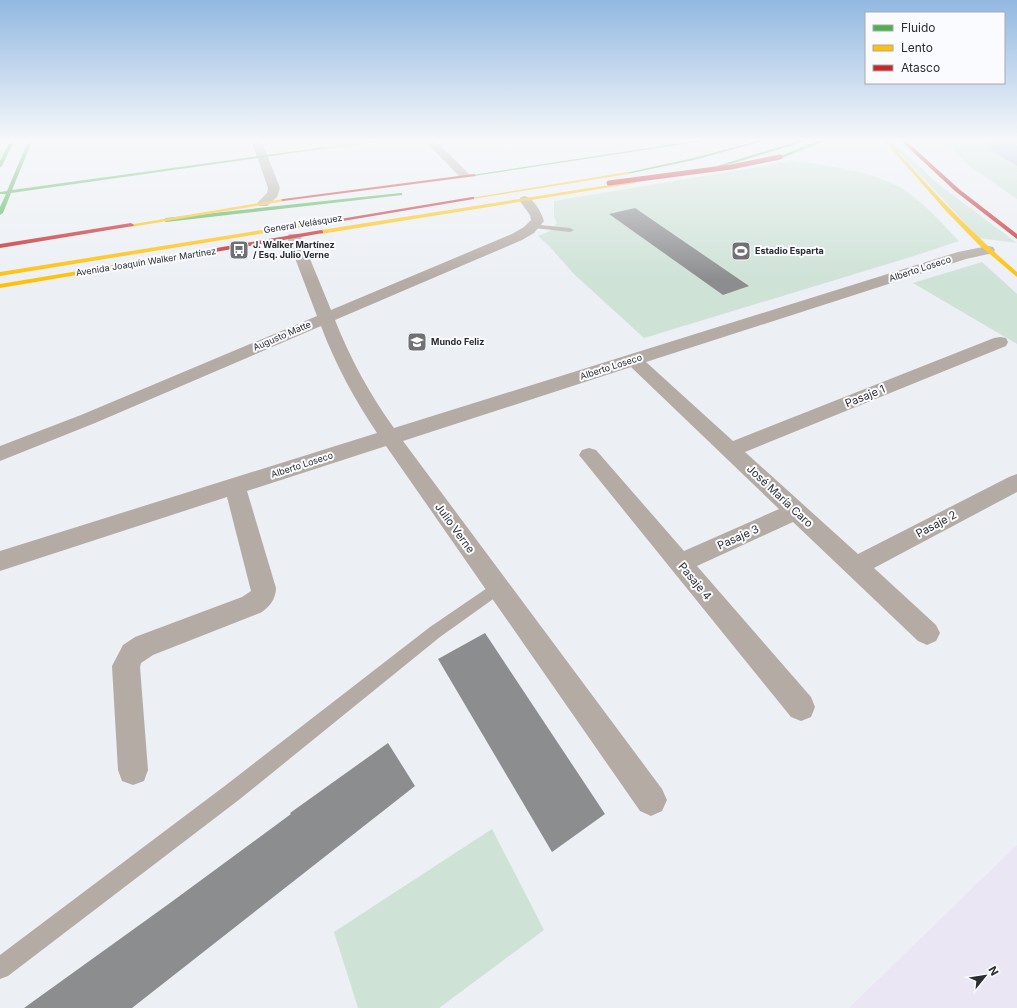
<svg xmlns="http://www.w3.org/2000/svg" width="1017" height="1008" viewBox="0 0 1017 1008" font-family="Inter,sans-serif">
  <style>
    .industrial { fill: #eae6f4 }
    .green { fill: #cee2d6 }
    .water { fill: #b2bed7 }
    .building { fill: #8c8d8e }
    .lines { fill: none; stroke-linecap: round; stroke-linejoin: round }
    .lane { fill: #b5aba5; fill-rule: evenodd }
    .street { fill: #b5aba5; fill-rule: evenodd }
    .fast { fill: #4caf50; fill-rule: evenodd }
    .slow { fill: #ffc107; fill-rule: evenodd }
    .jam { fill: #c62828; fill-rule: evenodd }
    .jam-bridge { stroke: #c62828; stroke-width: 5 }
    .labels { text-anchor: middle; stroke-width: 4; stroke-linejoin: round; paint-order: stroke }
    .far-street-label { font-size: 9px; fill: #2b2d30; stroke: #f9fbff }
    .far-poi-label { font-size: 9px; font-weight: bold; fill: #2b2d30; stroke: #f9fbff; text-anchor: start }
    .street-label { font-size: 11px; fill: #2b2d30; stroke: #f9fbff }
  </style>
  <rect width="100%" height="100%" fill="#eceff4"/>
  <path class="industrial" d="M1017,845v163h-168z"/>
  <g class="green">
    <path d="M890,139l48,45 79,59 -38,-5 -83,-89z"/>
    <path d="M942,139h75v60l-46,-32z"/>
    <path d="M790,160c40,7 89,10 123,36 17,13 31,30 46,45l-45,15 -270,82 -70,-64 -25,-28 -11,-10 12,-5 7,-8 -3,-6v-16l210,-35z"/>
    <path d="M982,262l35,32v50l-104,-61z"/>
    <path d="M492,829l52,101 -105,78h-81l-24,-76z"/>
  </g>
  <path class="water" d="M982,139h35v27l-22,-13z"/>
  <g class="building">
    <path d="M635,208l114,78 -26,9 -114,-81z"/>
    <path d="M485,633l120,181 -53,38 -114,-193z"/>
    <path d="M388,743l27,43 -283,222h-108l146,-105 121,-89 -1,-1z"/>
  </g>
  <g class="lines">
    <g class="lane">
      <path d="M531,224l39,4 4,2 -4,2 -36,-4h-3z"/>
      <path d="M498,582l5,2 2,4 -2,4 -63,45 -200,162 -232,177 -8,3v-24l226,-170 204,-158 63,-43z"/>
    </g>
    <g class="street">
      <path d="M251,139h10l19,49 -3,9 -10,9h-8l-2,-3 10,-10 1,-5z"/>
      <path d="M423,139h11l36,36 -2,2h-8z"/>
      <path d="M525,196c9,3 17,17 19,25l-10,12 -12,7 -187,80c15,38 35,75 59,108l564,-176 30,-6 5,1 2,3 -2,3 -27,6 -320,103 87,79 261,-103 6,-1 6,1 2,4 -2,4 -261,106 113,102 151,-77 8,-3v18l-143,76 62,57 4,8 -4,8 -9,4 -9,-4 -125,-119 -96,44 114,131 4,10 -4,10 -10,4 -10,-4 -212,-262 3,-5 7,-2 7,2 88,101 95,-42 -148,-142 -228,74 259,348 5,11 -5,11 -11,5 -11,-5 -254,-365 -139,45 29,97c0,11 -7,20 -16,25l-107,42 -12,8 -1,4 8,103 -4,11 -11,4 -11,-4 -4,-11 -6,-104 11,-21 12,-8 107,-40 9,-6 -24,-94 -227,74v-20l377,-118c-22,-33 -42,-69 -56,-107l-226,97 -95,38v-15l81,-31 236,-99 -30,-79 2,-3h10l2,3 30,73 181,-76 12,-7 7,-7 -1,-5 -11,-15 2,-3z"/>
    </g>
    <g class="fast">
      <path d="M11,139h4l-13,27 -2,1v-6z"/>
      <path d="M29,139h4l-21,51 314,-43 2,1 -317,45 -8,20 -3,2v-8l6,-13h-6v-2l7,-1z"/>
      <path d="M706,139h11l-243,37 -2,-1z"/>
      <path d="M764,139h7l-77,21 -67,14 -2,-1 69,-15z"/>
      <path d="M805,139h7l-91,28 -4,-1z"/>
      <path d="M823,139h6l-47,19 -4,-1z"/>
      <path d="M400,193h2v2l-236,27 -3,-2 3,-2z"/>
    </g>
    <g class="slow">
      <path d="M385,139h12l-71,10 -2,-1z"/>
      <path d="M883,139h4c40,48 83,92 130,133v5l-38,-32 -33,-34z"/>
      <path d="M627,172l2,2 -157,25 -2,-1z"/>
      <path d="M634,181h2v2l-315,51 -3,-2 3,-2z"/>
      <path d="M283,199l2,1v1l-154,26 -3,-2z"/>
      <path d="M337,218l2,1v2l-339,55v-4z"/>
      <path d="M187,253l3,2 -1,1 -189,32v-4z"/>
    </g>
    <g class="jam">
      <path d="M899,139h5l55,50 58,45v5l-62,-48z"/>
      <path d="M474,174l2,2 -193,25 -2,-1 2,-1z"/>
      <path d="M472,197h2v2l-137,23 -3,-2z"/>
      <path d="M131,223l3,2 -1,1 -133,22v-4z"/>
      <path d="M321,230l2,1v2l-136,24 -3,-2 3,-2z"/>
    </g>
    <path class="jam-bridge" d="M609,183l122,-16 49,-10"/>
  </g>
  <linearGradient id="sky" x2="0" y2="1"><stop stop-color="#92b8e1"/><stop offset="0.5" stop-color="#f6f8fa"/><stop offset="1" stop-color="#f6f8fa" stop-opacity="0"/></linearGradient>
  <rect width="1017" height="280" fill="url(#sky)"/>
  <defs>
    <symbol id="bus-square" viewBox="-11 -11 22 22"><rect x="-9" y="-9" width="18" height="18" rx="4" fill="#6f7175" stroke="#f9fbff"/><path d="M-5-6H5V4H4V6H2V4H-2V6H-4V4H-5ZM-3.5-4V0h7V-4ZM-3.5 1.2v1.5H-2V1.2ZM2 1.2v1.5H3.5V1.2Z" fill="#fff"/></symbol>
    <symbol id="stadium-square" viewBox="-11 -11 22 22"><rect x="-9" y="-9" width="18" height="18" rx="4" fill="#6f7175" stroke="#f9fbff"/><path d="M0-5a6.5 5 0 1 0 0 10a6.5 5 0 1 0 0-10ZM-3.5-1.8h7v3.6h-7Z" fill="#fff"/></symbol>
    <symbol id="school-square" viewBox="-11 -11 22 22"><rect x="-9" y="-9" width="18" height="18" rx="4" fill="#6f7175" stroke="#f9fbff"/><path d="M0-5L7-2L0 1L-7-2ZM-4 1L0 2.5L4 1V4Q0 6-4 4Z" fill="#fff"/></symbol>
  </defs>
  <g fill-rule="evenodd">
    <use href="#bus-square" x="228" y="239" width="22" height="22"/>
    <use href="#stadium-square" x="730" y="240" width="22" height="22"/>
    <use href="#school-square" x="406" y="331" width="22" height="22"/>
  </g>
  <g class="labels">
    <g class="far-street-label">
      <text transform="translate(303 224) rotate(-9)" y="3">General Velásquez</text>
      <text transform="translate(146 262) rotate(-9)" y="3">Avenida Joaquín Walker Martínez</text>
      <text transform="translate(920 269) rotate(-18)" y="3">Alberto Loseco</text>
      <text transform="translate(282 336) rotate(-23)" y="3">Augusto Matte</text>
      <text transform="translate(611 367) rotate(-18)" y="3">Alberto Loseco</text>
      <text transform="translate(302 465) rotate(-18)" y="3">Alberto Loseco</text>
    </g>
    <g class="far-poi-label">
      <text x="253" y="248">J. Walker Martínez<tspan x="253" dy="10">/ Esq. Julio Verne</tspan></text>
      <text x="755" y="254">Estadio Esparta</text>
      <text x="431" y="345">Mundo Feliz</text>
    </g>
    <g class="street-label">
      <text transform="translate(865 396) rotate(-22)" y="4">Pasaje 1</text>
      <text transform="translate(780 496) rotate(43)" y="4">José María Caro</text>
      <text transform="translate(936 524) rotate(-28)" y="4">Pasaje 2</text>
      <text transform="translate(455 528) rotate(54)" y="4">Julio Verne</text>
      <text transform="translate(738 537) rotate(-24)" y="4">Pasaje 3</text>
      <text transform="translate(695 581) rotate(50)" y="4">Pasaje 4</text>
    </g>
  </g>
  <rect x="865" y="12" width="140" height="72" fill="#f9fbff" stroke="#a7a9ac"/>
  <rect x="873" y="25" width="20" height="6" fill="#4caf50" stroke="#a7a9ac"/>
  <text x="901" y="32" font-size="12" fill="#2b2d30">Fluido</text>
  <rect x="873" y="45" width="20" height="6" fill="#ffc107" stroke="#a7a9ac"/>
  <text x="901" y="52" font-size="12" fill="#2b2d30">Lento</text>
  <rect x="873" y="65" width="20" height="6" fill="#c62828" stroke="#a7a9ac"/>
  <text x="901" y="72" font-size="12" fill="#2b2d30">Atasco</text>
  <g transform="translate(985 976) rotate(60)" stroke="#f9fbff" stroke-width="3" paint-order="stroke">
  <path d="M0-3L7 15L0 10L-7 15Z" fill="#2b2d30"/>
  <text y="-6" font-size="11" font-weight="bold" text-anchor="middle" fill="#2b2d30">N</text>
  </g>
</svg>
